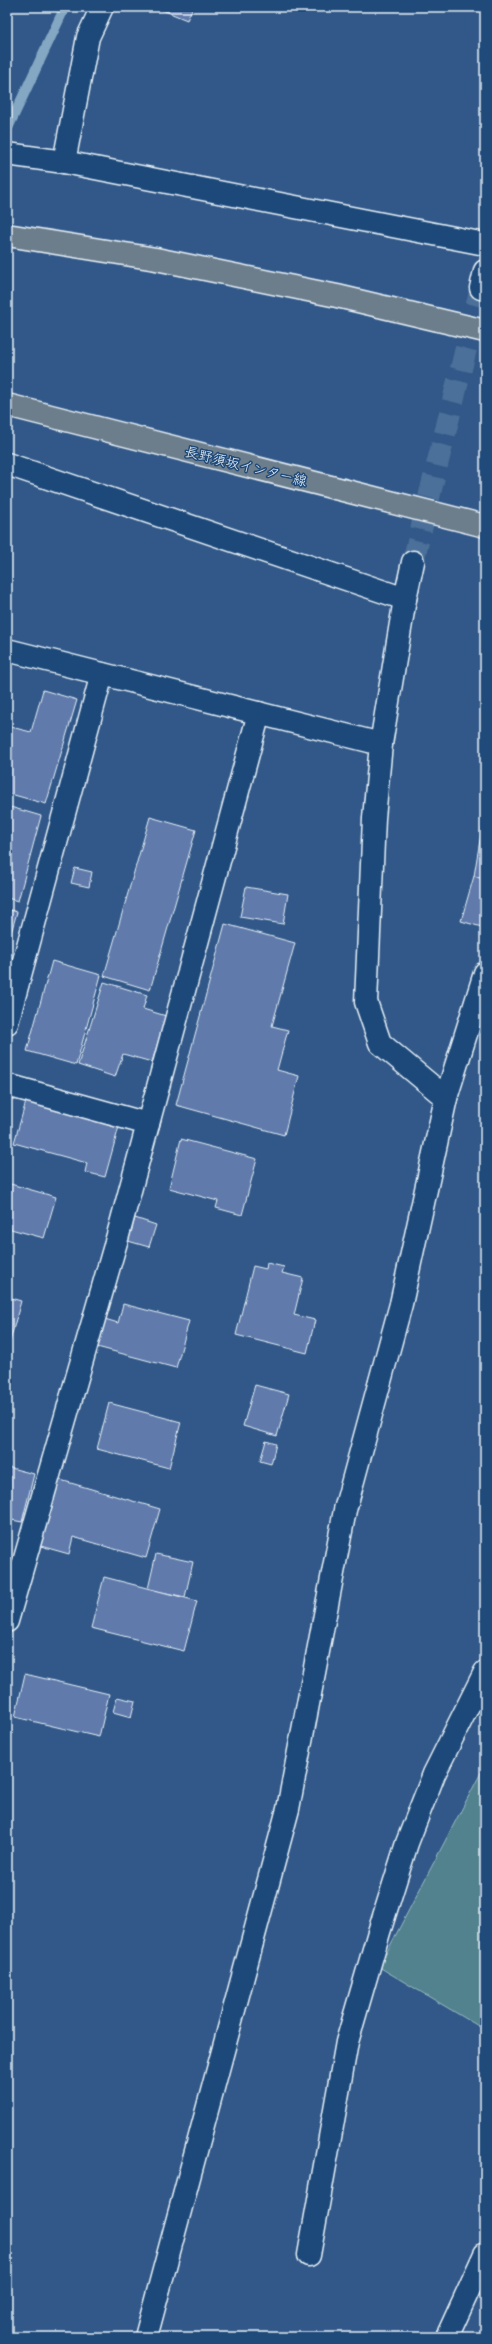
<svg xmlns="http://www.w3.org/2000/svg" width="492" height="2344" viewBox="0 0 492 2344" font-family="Pangolin,'Klee One',sans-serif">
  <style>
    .green { fill: #51828d; stroke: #9cbac2 }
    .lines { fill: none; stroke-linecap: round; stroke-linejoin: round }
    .stream { stroke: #84a7c3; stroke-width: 10 }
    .building { fill: #5f7aab; stroke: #e8f1f8 }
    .minor-tunnel { stroke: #4c6f99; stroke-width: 22; stroke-dasharray: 22 11; stroke-linecap: butt }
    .minor-casing { stroke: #e8f1f8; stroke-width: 25 }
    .major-casing { stroke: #e8f1f8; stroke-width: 25 }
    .minor { stroke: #1f4a7a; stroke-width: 22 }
    .major { stroke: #6c7d8c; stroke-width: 22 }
    .labels { text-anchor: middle; stroke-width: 3; stroke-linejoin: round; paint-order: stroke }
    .street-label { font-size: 14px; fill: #e8f1f8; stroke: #1f4a7a }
  </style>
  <rect width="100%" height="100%" fill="#315888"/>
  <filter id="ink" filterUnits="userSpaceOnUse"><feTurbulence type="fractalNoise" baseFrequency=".025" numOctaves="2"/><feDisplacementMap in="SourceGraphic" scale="8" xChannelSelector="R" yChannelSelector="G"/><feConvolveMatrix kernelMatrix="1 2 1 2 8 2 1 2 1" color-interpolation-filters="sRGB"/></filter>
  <g filter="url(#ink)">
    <path class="green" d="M485,1765v265l-106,-63z"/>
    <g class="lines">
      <path class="stream" d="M8,128l57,-121"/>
    </g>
    <g class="building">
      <path d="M155,7h38l-6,13z"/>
      <path d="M43,690l34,10 -31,104 -39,-11v-67l24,6z"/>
      <path d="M7,806l34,10 -23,85 -11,-3z"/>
      <path d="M150,817l46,13 -46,160 -46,-14z"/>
      <path d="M482,828h3v50l-11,-2z"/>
      <path d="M75,868l17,4 -3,15 -18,-4z"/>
      <path d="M474,876l11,4v48l-24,-7z"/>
      <path d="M246,887l42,7 -5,30 -43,-7z"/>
      <path d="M7,909l10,3 -10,35z"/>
      <path d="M225,924l70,19 -23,83 16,4 -11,40 22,6 -15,59 -108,-30z"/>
      <path d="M52,961l49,14 -25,90 -49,-14z"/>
      <path d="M104,982l43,13 -4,14 23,7 -14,46 -29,-8 -8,23 -37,-12z"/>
      <path d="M27,1098l93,25 -15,54 -20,-5 2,-9 -73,-20z"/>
      <path d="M181,1139l76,20 -15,56 -26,-7 2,-7 -49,-13z"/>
      <path d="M7,1148l4,2 -4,13z"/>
      <path d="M7,1183l49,14 -12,41 -37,-10z"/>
      <path d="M135,1218l21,7 -7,22 -21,-6z"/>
      <path d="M267,1263l17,4 -2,6 21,5 -9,37 21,5 -8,33 -71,-18 17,-69 13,3z"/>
      <path d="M7,1297l14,4 -11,40 -3,-1z"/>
      <path d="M123,1304l66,17 -13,47 -79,-21 8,-28 13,4z"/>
      <path d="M255,1385l34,9 -12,42 -34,-10z"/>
      <path d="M109,1403l72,19 -12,46 -72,-19z"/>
      <path d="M266,1441l10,3 -5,20 -11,-3z"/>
      <path d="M7,1467l27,7 -12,48 -15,-3z"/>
      <path d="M57,1479l103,30 -14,49 -73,-21 -4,17 -32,-9z"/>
      <path d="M156,1554l37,8 -8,35 -37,-8z"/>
      <path d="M104,1577l93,24 -13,50 -93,-23z"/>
      <path d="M25,1674l84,20 -10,43 -84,-20z"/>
      <path d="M117,1697l18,4 -4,16 -18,-5z"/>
      <path d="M7,1970l5,2 -4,14 -1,-1z"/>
    </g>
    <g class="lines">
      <path class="minor-tunnel" d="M413,562l68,-274"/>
      <defs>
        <g id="minor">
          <path d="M7,154l57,8 421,82"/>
          <path d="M64,162l24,-125 14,-30"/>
          <path d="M481,288l4,-17"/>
          <path d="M7,464l398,135"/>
          <path d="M413,562l-8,37 -24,145 -7,74 -8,184 14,41 66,55"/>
          <path d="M7,650l374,94"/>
          <path d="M7,1023l95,-349"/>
          <path d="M7,1085l141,39"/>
          <path d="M7,1621l111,-386 141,-522"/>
          <path d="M309,2255l38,-213 32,-110 28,-89 27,-69 51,-102"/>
          <path d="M146,2337l142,-528 57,-299 56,-206 45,-206 39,-125"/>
          <path d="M447,2337l38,-83"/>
        </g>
        <g id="major">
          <path d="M7,235l149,24 181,37 148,35"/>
          <path d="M7,405l478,121"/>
        </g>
      </defs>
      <use href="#minor" class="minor-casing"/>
      <use href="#major" class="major-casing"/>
      <use href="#minor" class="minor"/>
      <use href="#major" class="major"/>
    </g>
  </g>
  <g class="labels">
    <g class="street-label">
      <text transform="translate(246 466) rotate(14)" y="5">長野須坂インター線</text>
    </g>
  </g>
  <rect width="492" height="2344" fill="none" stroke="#1f4a7a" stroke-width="24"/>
  <rect x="12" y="12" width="468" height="2320" fill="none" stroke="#e8f1f8" stroke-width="1.5" filter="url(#ink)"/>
</svg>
